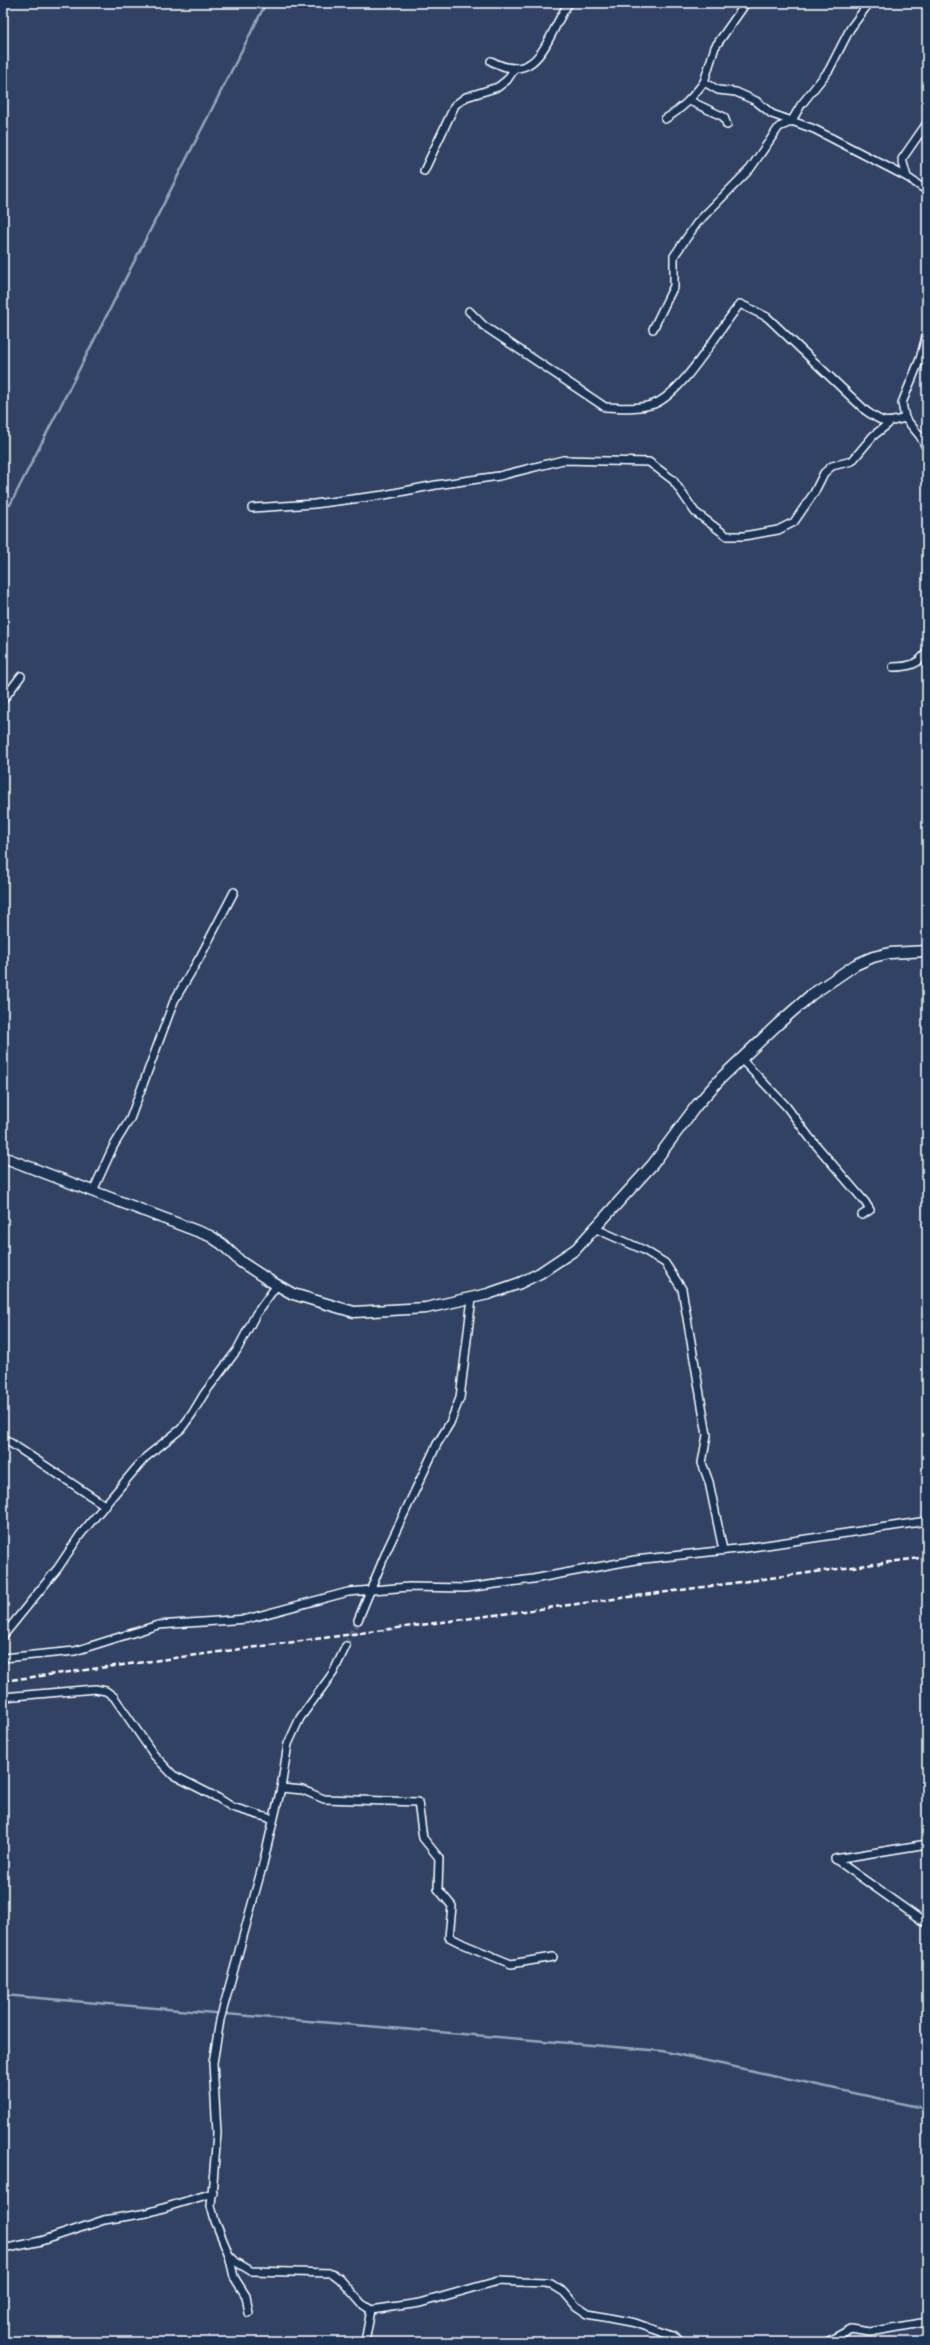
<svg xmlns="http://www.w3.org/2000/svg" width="930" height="2345" viewBox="0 0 930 2345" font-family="'Comic Neue',sans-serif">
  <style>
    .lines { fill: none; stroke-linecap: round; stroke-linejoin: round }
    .stream { stroke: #8fa9ba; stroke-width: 2.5 }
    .street-tunnel { stroke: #515e7b; stroke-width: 7; stroke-dasharray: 7 3.5; stroke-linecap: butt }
    .street-casing { stroke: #fff; stroke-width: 10 }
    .secondary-casing { stroke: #fff; stroke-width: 13 }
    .street { stroke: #1d3557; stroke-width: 7 }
    .secondary { stroke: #1d3557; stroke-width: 10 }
    .rail { stroke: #fff; stroke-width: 2.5; stroke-dasharray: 6 3; stroke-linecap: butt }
  </style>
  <rect width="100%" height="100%" fill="#324264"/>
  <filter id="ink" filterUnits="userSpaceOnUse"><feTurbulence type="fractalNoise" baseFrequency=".025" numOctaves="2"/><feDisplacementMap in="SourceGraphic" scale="8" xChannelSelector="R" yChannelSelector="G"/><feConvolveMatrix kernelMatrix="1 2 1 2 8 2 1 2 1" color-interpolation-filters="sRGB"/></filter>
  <g filter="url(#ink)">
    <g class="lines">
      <g class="stream">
        <path d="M3,504l7,1 256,-502"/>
        <path d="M3,1995l659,56 265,58"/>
      </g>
      <path class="street-tunnel" d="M346,1646l12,-26"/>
      <defs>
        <g id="street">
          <path d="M491,61c50,27 57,-30 78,-58"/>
          <path d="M704,82l11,-35 31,-44"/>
          <path d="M690,101l34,16 3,8"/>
          <path d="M665,119c17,-10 27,-21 39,-37l14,8 18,2 20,9 16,13 42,15 93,48"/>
          <path d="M927,123l-25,36 5,18 20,14"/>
          <path d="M424,171l31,-66 11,-8 32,-10 9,-7 8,-12"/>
          <path d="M469,311l15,15 121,81c16,1 34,2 49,-3 30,-12 65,-75 86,-100l27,13 99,94c17,12 19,13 39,7"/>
          <path d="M653,329l21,-43v-30l23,-33 53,-54 29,-42 12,-5 10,-17 28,-35 21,-41 19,-26"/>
          <path d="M927,333l-7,26 -18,44 3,15 15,18 7,13"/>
          <path d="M252,508l62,-4 70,-9 52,-10 63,-9 64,-16 86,2 24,18 22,32 32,24h17l34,-6 16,-8 20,-29 10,-20 8,-7 20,-5 21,-25 15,-12"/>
          <path d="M893,667c15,0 26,-2 34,-16"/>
          <path d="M3,700l18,-24"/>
          <path d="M741,1059l45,47 24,32 55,64 5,8 -8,5"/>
          <path d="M93,1191l20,-44 17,-28 44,-118 26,-44 34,-65"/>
          <path d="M594,1228l50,22 21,13 17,26 25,146 -5,28 7,19 14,68"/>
          <path d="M3,1438l103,68"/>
          <path d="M358,1620l29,-70 50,-106 13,-21 10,-25 12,-100"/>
          <path d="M3,1636l55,-68 22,-33 57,-68 9,-10 35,-28 11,-15 12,-20 33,-44 19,-36 21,-29"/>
          <path d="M346,1646l-13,27 -33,45 -12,26 -7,44 -18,76 -43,156 -7,43 4,70 -6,73 4,15 14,34 7,7 15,9 81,2 8,6 22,25 9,6 49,-7 78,-22 46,2 7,1 13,8 12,14 12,8 47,9 37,13 9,6"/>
          <path d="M3,1658l72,-7 83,-26 89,-6 101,-27 61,-5 57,1 67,-9 102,-19 111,-12 181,-27"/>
          <path d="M3,1697l92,-8 11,2 8,6 40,58 19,20 45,23 14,9 40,12"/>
          <path d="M281,1788l22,2 21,9 94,3 5,36 16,20 -1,31 14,17 -3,31 14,7 48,20 42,-7"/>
          <path d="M927,1844l-92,15 89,63 3,-1"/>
          <path d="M3,2249l38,-8 63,-21 43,-7 66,-20"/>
          <path d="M229,2255l5,22 12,19 3,17"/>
          <path d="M365,2342l6,-32"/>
          <path d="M827,2342l24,-13 19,3 57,-10"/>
        </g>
        <path id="secondary" d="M3,1157l207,79 12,8 19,18 29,19 23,13 61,18 72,-4 62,-14 32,-11 20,-10 36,-24 77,-85 43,-58 25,-28 57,-54 33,-29 44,-30 18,-8 17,-4 37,-2"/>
      </defs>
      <use href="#street" class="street-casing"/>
      <use href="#secondary" class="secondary-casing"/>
      <use href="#street" class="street"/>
      <use href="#secondary" class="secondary"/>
      <path class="rail" d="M3,1681l924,-124"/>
    </g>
  </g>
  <rect width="930" height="2345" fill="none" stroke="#1d3557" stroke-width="16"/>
  <rect x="8" y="8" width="914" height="2329" fill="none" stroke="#fff" stroke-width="1.5" filter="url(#ink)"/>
</svg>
